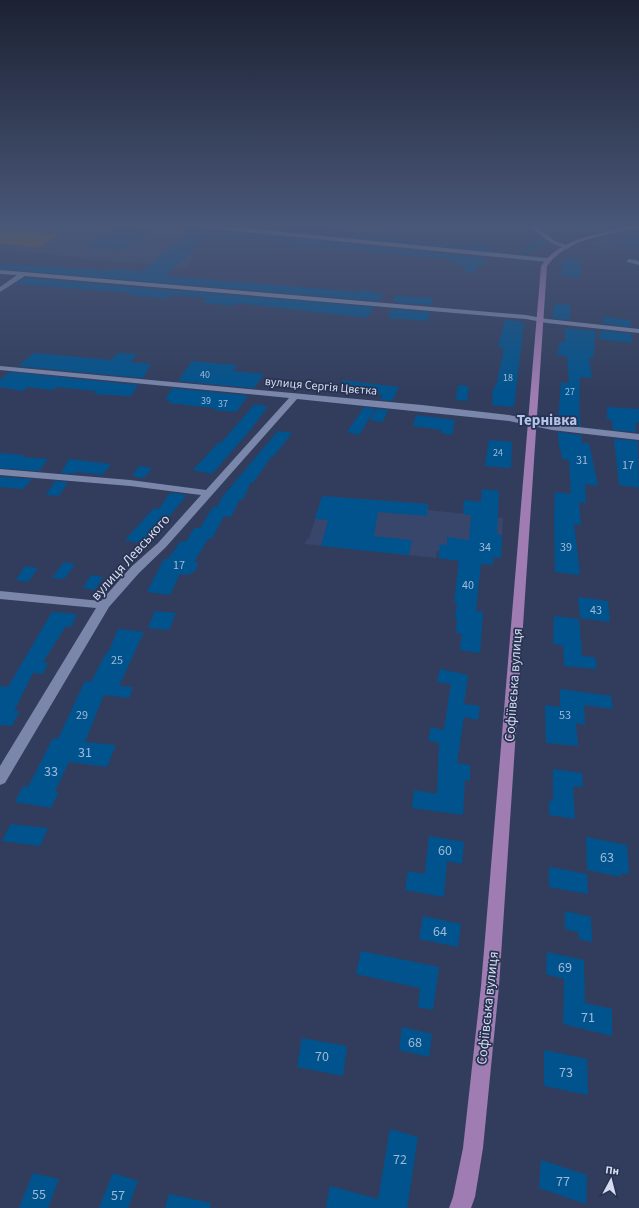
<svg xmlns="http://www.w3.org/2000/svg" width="639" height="1208" viewBox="0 0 639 1208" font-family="'Source Sans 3',sans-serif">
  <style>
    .built { fill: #39466c }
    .green { fill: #7e6315 }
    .building { fill: #00538d }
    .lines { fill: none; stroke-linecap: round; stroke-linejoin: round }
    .street { fill: #7a87ab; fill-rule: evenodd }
    .primary { fill: #9f7cb2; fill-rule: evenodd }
    .labels { text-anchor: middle; stroke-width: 3.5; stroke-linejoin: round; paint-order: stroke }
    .far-number-label { font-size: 10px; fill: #a0bad7 }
    .far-street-label { font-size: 12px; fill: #d5dcf0; stroke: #283351 }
    .number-label { font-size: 12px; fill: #a0bad7 }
    .street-label { font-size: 14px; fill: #d5dcf0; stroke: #283351 }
    .near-number-label { font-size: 14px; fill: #a0bad7 }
    .far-district-label { font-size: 15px; font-weight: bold; fill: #b4c3e9; stroke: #283351 }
  </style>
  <rect width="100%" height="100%" fill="#323d5d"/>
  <g class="built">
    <path d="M104,226h69l41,4 -25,25h7l-10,13 -186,-18v-23l86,9z"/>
    <path d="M639,230v18l-15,-3 -17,4 -18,-6z"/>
    <path d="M322,496l106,8v6l75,8 -1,17 -32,-4 -2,23 -31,-3 -1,7 -131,-14 2,-5h2z"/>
  </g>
  <path class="green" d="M7,228l54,6 -23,14 -38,-5v-11z"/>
  <g class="building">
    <path d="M186,226h15l4,3 282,29 -4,8 -5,-1 -3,8 -12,-1 3,-6 -15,-2 2,-4 -144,-14 -2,2 -19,-3 3,-2 -37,-4 -1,2 -18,-2 -1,1 -26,-3 -43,39 195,16 1,-2 11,1v2l12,1 -5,7 -379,-32v-6l106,8 2,-2 34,2 44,-37z"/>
    <path d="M235,226h45l78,7 27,2 -2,2 91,9 5,-7 8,4 -1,3 6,1 -2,4z"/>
    <path d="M125,227l26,3 -29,20 -36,-4 29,-18z"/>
    <path d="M639,231v17l-30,-7z"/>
    <path d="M538,236l11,8 -25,10h-5z"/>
    <path d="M571,257l10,2 -1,19 -19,-2 1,-13 4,-4h3z"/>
    <path d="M25,278l349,29 -7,11 -130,-15 -3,3 -31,-3 4,-5 -36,-3 -4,4 -38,-4 2,-2 -116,-9z"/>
    <path d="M395,296l38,2 -2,7 -38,-3z"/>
    <path d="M555,303l16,2 -2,15 -17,-2z"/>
    <path d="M391,309l39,3 -2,9 -40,-3z"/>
    <path d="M603,317l27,3 1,7 -29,-4z"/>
    <path d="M505,320l19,2 -10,85 -22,-2 1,-18h3l8,-39h-6z"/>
    <path d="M565,328l31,3 -3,27 -4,-1 3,21 -12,-1 -1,35 2,14 -23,-3 3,-41 8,1 -2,-27 -10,-1 3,-13h5z"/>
    <path d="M601,330l30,4 1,9 -33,-4z"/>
    <path d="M34,353l77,7 7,-7 19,1 -7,8 21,2 -8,14 -125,-12z"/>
    <path d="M192,361l45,4 -4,6 31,3 -10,14 -76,-7z"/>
    <path d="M10,372l128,13 -7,11h-3l-34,-2 2,-3 -40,-4 -3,3 -26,-3 -4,4 -23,-4v-7z"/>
    <path d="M342,380l57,7 -7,14 -12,-1 3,-5 -42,-5z"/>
    <path d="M458,385l11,1 -2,15 -11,-1z"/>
    <path d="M173,388l75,8 -12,16 -22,-2 1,-2 -47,-5 2,-3 -5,-1z"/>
    <path d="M255,404l13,2 -17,23 -39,45 -19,-4 26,-28 2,1z"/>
    <path d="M364,407l11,2 -16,26 -12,-3z"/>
    <path d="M607,407l32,2v14l-4,-1 1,10 -23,-2 -1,-10 -5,-1z"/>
    <path d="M376,409l12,1 -5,12 -13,-2z"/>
    <path d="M416,415l39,5 -3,15 -11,-2 1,-3 -29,-4z"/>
    <path d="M278,431l14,2 -18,23h-2l-19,27 -2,-1 -8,18 -3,-1 -9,18 -7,-1 -12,23 -3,-1 -15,24h5l-4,9 -7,4 -8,-1 -10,21 -23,-3 17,-33h4l13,-18 5,1 8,-14h6l13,-21h4l6,-11z"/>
    <path d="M558,432l23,3 1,8h7l9,43 -13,-2 1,19 -7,-1 2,23 -7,-1 6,51 -25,-3 -1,-57 1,-23 16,2 -2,-34 -7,-1 -2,-12 -1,-1z"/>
    <path d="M614,439l24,2 1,47 -20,-3z"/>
    <path d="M489,440l23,2 -1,26 -26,-2z"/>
    <path d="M0,453l24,2 -2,2 26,2 -9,12 -39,-3z"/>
    <path d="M69,459l8,1 34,4 -9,11 -23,-3h-4l-1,2 -13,-1z"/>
    <path d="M139,466l13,2 -8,10 -12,-2z"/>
    <path d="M0,477l32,2 -9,10 -23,-2z"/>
    <path d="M55,481l13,1 -9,14 -13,-1z"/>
    <path d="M482,489l17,2 -2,43 5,1 -1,23 -8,-1v8l-12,-1 -5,47 7,1 -3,41 -20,-3 2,-16 -6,-1 1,-14 -2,-1 2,-16h-3l5,-41 -21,-3 2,-14 7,1v-8l22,3 2,-25 -8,-1 1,-14 17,2z"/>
    <path d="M170,493l17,2 -21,25 -1,-1 -22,25 -18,-4 29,-32 5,1z"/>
    <path d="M322,496l106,8 -1,12 -49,-4 -4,24 38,4 -3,15 -88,-9 7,-26 -13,-1z"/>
    <path d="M64,562l11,2 -11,15 -12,-1z"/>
    <path d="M25,566l13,2 -10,14 -12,-2z"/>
    <path d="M91,575l12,2 -8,13 -12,-2z"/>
    <path d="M578,597l30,4 2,21 -30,-4z"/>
    <path d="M155,611l21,2 -7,17 -21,-2z"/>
    <path d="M52,612l25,2 -6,13 -5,-1 -23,36 5,1 -5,11 -10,-1 -19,38h6l-8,15 -12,-1v-39l8,1z"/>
    <path d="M554,616l25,3 3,37 13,1 2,12 -33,-3 -1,-21 -10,-1z"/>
    <path d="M118,629l26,3 -25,54 14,1 -4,11 -25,-3 -19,47 31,3 -9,22 -38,-5 -14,29 4,1 -8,16 -36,-6 8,-16 5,1 25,-49 5,1 27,-58 6,1 15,-29h2z"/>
    <path d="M440,669l28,6 -4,29 16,2 -2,14 -14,-3 -7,46 13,2v16l-5,-1 -2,35 -51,-7 2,-18 23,4 2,-51 -11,-3 3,-13 13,3 7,-46 -14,-2z"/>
    <path d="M560,689l51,7 2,13 -29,-4 1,20 -9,-2 2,23 -32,-3 -1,-38 15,2z"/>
    <path d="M553,769l29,4 1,14 -10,-1 2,33 -26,-4v-14h4z"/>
    <path d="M11,824l27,3 10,1 -8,18 -38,-5z"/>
    <path d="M429,836l35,6 -2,22 -15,-3 -3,36 -39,-7 3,-19 17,3z"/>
    <path d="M586,837l41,8 2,29 -8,-1v4l-34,-7z"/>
    <path d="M549,867l38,7 1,20 -39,-7z"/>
    <path d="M565,911l26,6 1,25 -13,-3 -1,-7 -13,-3z"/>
    <path d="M423,916l38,8 -3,23 -39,-8z"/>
    <path d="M361,951l78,16 -6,43 -15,-3 2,-19 -64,-14z"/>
    <path d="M547,952l37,8 1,43 27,6v27l-49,-12 1,-45 -18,-5z"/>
    <path d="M402,1027l30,7 -3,23 -30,-7z"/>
    <path d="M302,1038l45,8 -4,30 -46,-9z"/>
    <path d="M544,1050l43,9 1,36 -44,-9z"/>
    <path d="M390,1129l28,8 -11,71h-81l4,-22 48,13z"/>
    <path d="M541,1160l46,15 -1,29 -47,-16z"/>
    <path d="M33,1173l26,6 -11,29h-29z"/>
    <path d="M113,1173l25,8 -10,27h-29z"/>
    <path d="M169,1194l42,9 -1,5h-45z"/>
  </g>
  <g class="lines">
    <g class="street">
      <path d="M202,226h19l326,32 3,2 -3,2 -342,-34z"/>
      <path d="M529,226h7l19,15 15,6 -3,2 -16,-6z"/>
      <path d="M629,259l10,2v4l-12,-3v-2z"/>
      <path d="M0,270l526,45 21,4 92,10v4l-92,-10 -21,-4 -501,-43 -25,16v-5l17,-12 -17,-1z"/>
      <path d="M0,366l422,39 87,10 43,9 87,10v6l-87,-10 -43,-9 -212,-22 -131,148 -27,26 -30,34 -104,176 -5,2v-19l96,-158 -96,-9v-8l101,10 30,-34 27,-24 43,-48 -71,-9 -130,-11v-6l130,11 76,10 83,-92 -289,-28z"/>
    </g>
    <path class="primary" d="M632,226h7v2c-31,7 -72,10 -92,38l-48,720 -16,162 -8,49 -4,11h-22l4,-11 10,-49 18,-162 60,-720c20,-29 59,-32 91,-40z"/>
  </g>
  <linearGradient id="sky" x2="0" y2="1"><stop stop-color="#1c2233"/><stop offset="0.57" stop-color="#495778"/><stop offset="1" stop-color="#495778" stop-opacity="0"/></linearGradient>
  <rect width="639" height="395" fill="url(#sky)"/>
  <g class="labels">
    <g class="far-number-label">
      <text x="205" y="378">40</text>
      <text x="508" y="381">18</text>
      <text x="570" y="395">27</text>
      <text x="206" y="404">39</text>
      <text x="223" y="407">37</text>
      <text x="498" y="456">24</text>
    </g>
    <g class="far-street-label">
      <text transform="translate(321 386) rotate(5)" y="4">вулиця Сергія Цвєтка</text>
    </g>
    <g class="number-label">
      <text x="582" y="464">31</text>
      <text x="628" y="469">17</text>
      <text x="485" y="551">34</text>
      <text x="566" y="551">39</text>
      <text x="179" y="569">17</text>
      <text x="468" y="589">40</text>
      <text x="596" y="614">43</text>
      <text x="117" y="664">25</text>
      <text x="82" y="719">29</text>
      <text x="565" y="719">53</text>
    </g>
    <g class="street-label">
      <text transform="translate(130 557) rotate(-48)" y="5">вулиця Левського</text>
      <text transform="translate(513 685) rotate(-86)" y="5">Софіївська вулиця</text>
      <text transform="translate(487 1008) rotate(-84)" y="5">Софіївська вулиця</text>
    </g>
    <g class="near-number-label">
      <text x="85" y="757">31</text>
      <text x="51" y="776">33</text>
      <text x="445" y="855">60</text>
      <text x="607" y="862">63</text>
      <text x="440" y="936">64</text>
      <text x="565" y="972">69</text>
      <text x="588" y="1022">71</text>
      <text x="415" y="1047">68</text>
      <text x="322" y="1061">70</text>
      <text x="566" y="1077">73</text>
      <text x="400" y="1164">72</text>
      <text x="563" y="1186">77</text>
      <text x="39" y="1199">55</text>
      <text x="118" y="1200">57</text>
    </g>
    <g class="far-district-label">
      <text x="547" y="425">Тернівка</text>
    </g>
  </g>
  <g transform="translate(611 1180) rotate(7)" stroke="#283351" stroke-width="3" paint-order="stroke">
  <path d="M0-3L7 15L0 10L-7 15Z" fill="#d5dcf0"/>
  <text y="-6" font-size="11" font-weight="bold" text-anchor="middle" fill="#d5dcf0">Пн</text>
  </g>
</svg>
